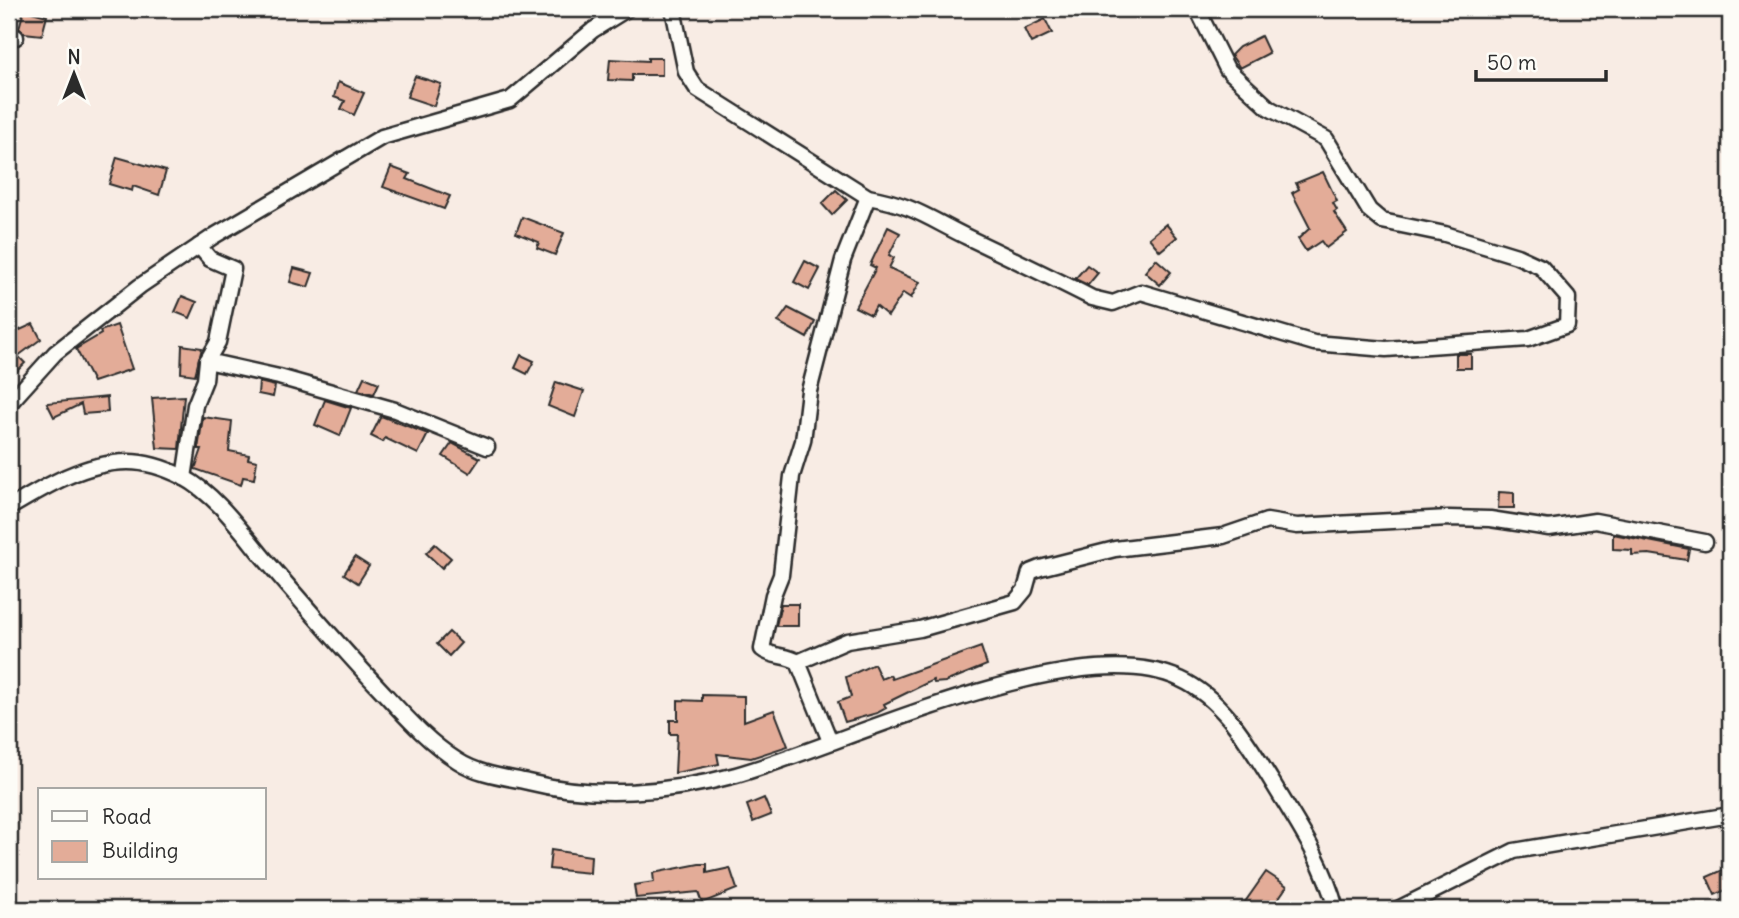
<svg xmlns="http://www.w3.org/2000/svg" width="1739" height="918" viewBox="0 0 1739 918" font-family="Delius,sans-serif">
  <style>
    .building { fill: #e3ac98; stroke: #2b2b2b; stroke-width: 2 }
    .lines { fill: none; stroke-linecap: round; stroke-linejoin: round }
    .minor-casing { stroke: #2b2b2b; stroke-width: 19 }
    .minor { stroke: #fdfcf7; stroke-width: 14 }
  </style>
  <rect width="100%" height="100%" fill="#f8ece4"/>
  <filter id="ink" filterUnits="userSpaceOnUse"><feTurbulence type="fractalNoise" baseFrequency=".0143" numOctaves="2"/><feDisplacementMap in="SourceGraphic" scale="14" xChannelSelector="R" yChannelSelector="G"/><feConvolveMatrix kernelMatrix="1 2 1 2 8 2 1 2 1" color-interpolation-filters="sRGB"/></filter>
  <g filter="url(#ink)">
    <g class="building">
      <path d="M24,10l23,6 -5,19 -18,-2 -5,-5z"/>
      <path d="M1045,19l7,14 -21,10 -7,-14z"/>
      <path d="M1261,36l8,17 -29,15 -9,-13 8,-8z"/>
      <path d="M648,58h14v17h-30v6l-24,-1 2,-21 38,2z"/>
      <path d="M415,76l26,8 -7,22 -27,-9z"/>
      <path d="M338,82l26,11 -10,22 -13,-6 4,-8 -11,-4z"/>
      <path d="M117,157l49,14 -7,24 -26,-9 -1,5 -23,-7z"/>
      <path d="M391,167l19,7 -3,5 43,17 -6,13 -61,-22z"/>
      <path d="M1323,172l14,29 -4,2 4,7 -3,2 13,20 -21,16 -5,-7 -15,10 -8,-12 12,-11 -18,-35 7,-4 -3,-6z"/>
      <path d="M836,190l11,10 -15,15 -10,-11z"/>
      <path d="M522,217l42,16 -9,22 -18,-7 2,-6 -23,-9z"/>
      <path d="M1166,224l11,13 -17,14 -11,-13z"/>
      <path d="M888,227l12,6 -11,22 5,3 -5,10 31,14 -9,16 -8,-5 -15,23 -12,-10 -5,9 -16,-8 21,-39 -6,-3z"/>
      <path d="M1156,259l15,13 -11,13 -15,-13z"/>
      <path d="M805,261l15,8 -11,21 -15,-8z"/>
      <path d="M1087,265l11,8 -10,12 -13,-6z"/>
      <path d="M294,268l19,5 -5,14 -18,-5z"/>
      <path d="M182,296l15,6 -7,16 -15,-6z"/>
      <path d="M788,308l27,14 -8,16 -29,-16z"/>
      <path d="M33,324l8,15 -23,17 7,7 -16,16v-44z"/>
      <path d="M117,325l15,44 -39,13 -17,-33 25,-15 -1,-3z"/>
      <path d="M182,345l20,3 -7,27 -14,-2z"/>
      <rect x="1456" y="354" width="15" height="14"/>
      <path d="M521,355l13,6 -7,13 -12,-6z"/>
      <path d="M364,377l15,6 -5,11 -16,-4z"/>
      <path d="M259,382l16,4 -2,11 -15,-3z"/>
      <path d="M556,382l28,9 -9,26 -27,-11z"/>
      <path d="M184,396l-5,53 -22,-1 -5,-50z"/>
      <path d="M107,397l1,15 -25,2 -2,-10 -27,13 -7,-14z"/>
      <path d="M325,400l26,8 -11,28 -25,-11z"/>
      <path d="M381,416l47,18 -10,20 -33,-16 -2,4 -12,-6z"/>
      <path d="M203,417l29,4 -3,30 20,4 -1,4 9,2 -3,18 -11,-2 -2,8 -46,-16 7,-20h-4z"/>
      <path d="M452,443l28,15 -10,15 -27,-17z"/>
      <path d="M1499,492l15,1v15h-16z"/>
      <path d="M1613,534l76,15 -2,11 -38,-6 -17,1v-5l-19,-1z"/>
      <path d="M435,544l16,14 -9,10 -16,-15z"/>
      <path d="M355,557l14,9 -11,17 -14,-9z"/>
      <path d="M781,604h17v22h-22z"/>
      <path d="M449,632l12,11 -12,13 -12,-12z"/>
      <path d="M981,647l6,18 -42,17 -11,1 -1,-3 -49,24 2,4 -9,5 -32,9 -7,-20 13,-5 -5,-20 28,-13 7,15 9,-4 2,4z"/>
      <path d="M702,695l42,1v25l30,-11 14,36 -37,12 -34,-4 2,10 -44,9 2,-39h-7v-14h8v-20l24,1z"/>
      <path d="M764,798l7,17 -18,7 -6,-17z"/>
      <path d="M551,850l40,6 -1,17 -41,-4z"/>
      <path d="M699,864h8v9l23,-5 7,21 -35,14 -4,-11 -62,6 -2,-13 20,-3 -1,-9z"/>
      <path d="M1730,867v21l-15,7 -8,-18z"/>
      <path d="M1266,872l21,14 -16,23h-31z"/>
    </g>
    <g class="lines">
      <defs>
        <g id="minor">
          <path d="M673,9l13,63 11,17 171,108c45,8 60,21 99,40 42,20 84,40 125,61l21,5 28,-11 173,51 72,6 142,-10 39,-14 1,-27 -27,-31 -24,-11 -72,-22 -63,-13 -13,-11 -43,-71 -57,-31 -42,-39 -30,-60"/>
          <path d="M9,37h7"/>
          <path d="M207,361l72,16 116,33 92,37"/>
          <path d="M9,404l46,-51 85,-67 74,-50 168,-99 128,-37 83,-70 34,-21"/>
          <path d="M184,478l11,-73 10,-25 2,-19 11,-19 15,-73 -23,-10 -11,-13"/>
          <path d="M9,508c35,-21 76,-46 119,-46 18,0 39,7 55,15 32,17 57,52 80,80 39,45 77,90 118,133 25,27 47,52 77,71 20,13 47,16 70,21 67,17 142,11 208,-7 107,-30 342,-145 444,-96 42,19 68,64 91,101 27,45 51,78 65,129"/>
          <path d="M798,662l49,-21 73,-12 95,-27 10,-12 5,-18 10,-4 75,-19 108,-13 44,-15 30,5 152,-8 41,1 59,9 46,-7 110,21"/>
          <path d="M830,741l-32,-79c-12,-8 -25,-4 -36,-13l11,-54 8,-20 11,-99 11,-35 6,-50 34,-131 25,-63"/>
          <path d="M1398,909l116,-58 216,-36"/>
        </g>
      </defs>
      <use href="#minor" class="minor-casing"/>
      <use href="#minor" class="minor"/>
    </g>
  </g>
  <rect width="1739" height="918" fill="none" stroke="#fdfcf7" stroke-width="35"/>
  <rect x="18" y="18" width="1704" height="883" fill="none" stroke="#2b2b2b" stroke-width="2.5" filter="url(#ink)"/>
  <rect x="38" y="788" width="228" height="91" fill="#fdfcf7" stroke="#a9a8a5" stroke-width="2"/>
  <rect x="52" y="811" width="35" height="10" fill="#fdfcf7" stroke="#a9a8a5" stroke-width="2"/>
  <text x="102" y="824" font-size="21" fill="#2b2b2b">Road</text>
  <rect x="52" y="841" width="35" height="21" fill="#e3ac98" stroke="#a9a8a5" stroke-width="2"/>
  <text x="102" y="858" font-size="21" fill="#2b2b2b">Building</text>
  <g transform="translate(74 74)" stroke="#fdfcf7" stroke-width="5" paint-order="stroke">
  <path d="M0-5L12 26L0 18L-12 26Z" fill="#2b2b2b"/>
  <text y="-10" font-size="19" font-weight="bold" text-anchor="middle" fill="#2b2b2b">N</text>
  </g>
  <path d="M1476 70v10h130v-10" fill="none" stroke="#2b2b2b" stroke-width="3.5"/>
  <text x="1487" y="70" font-size="21" fill="#2b2b2b" stroke="#fdfcf7" stroke-width="5" paint-order="stroke">50 m</text>
</svg>
